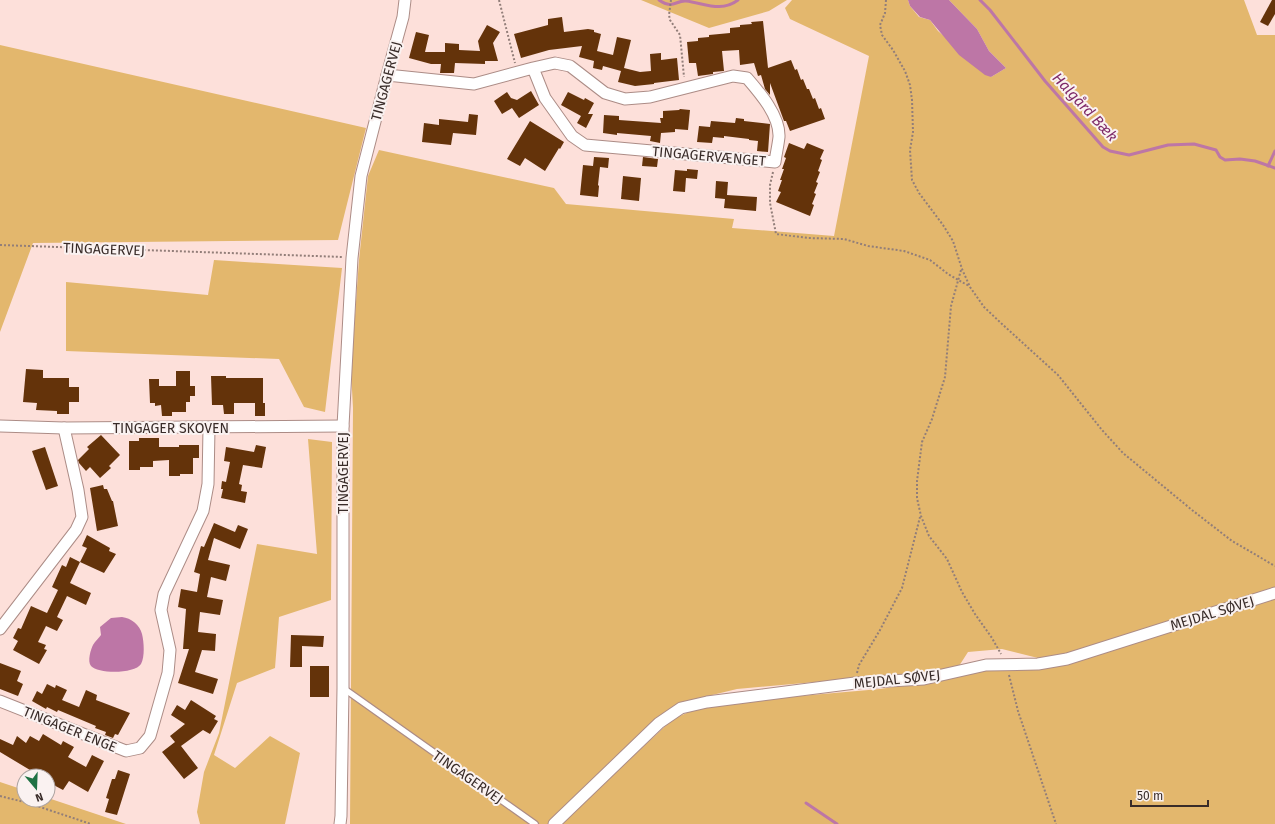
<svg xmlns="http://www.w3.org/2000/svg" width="1275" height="824" viewBox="0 0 1275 824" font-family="'Fira Sans',sans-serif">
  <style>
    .green { fill: #e3b76d }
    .water { fill: #bd76a6 }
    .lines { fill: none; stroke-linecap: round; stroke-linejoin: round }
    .stream { stroke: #bd76a6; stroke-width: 3 }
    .building { fill: #64330a }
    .lane-casing { stroke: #ac8c86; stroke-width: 8 }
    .street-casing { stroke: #ac8c86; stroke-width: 13 }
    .path { stroke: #927e79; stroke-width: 2; stroke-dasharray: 2 2; stroke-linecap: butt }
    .lane { stroke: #fff; stroke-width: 5.5 }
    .street { stroke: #fff; stroke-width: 11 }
    .labels { text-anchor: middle; stroke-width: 4; stroke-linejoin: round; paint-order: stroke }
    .street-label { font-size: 14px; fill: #392c29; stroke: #faf2f1 }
    .water-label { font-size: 15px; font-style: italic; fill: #7f2b69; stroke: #faf2f1 }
  </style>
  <rect width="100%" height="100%" fill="#fde0da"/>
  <g class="green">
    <path d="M641,0h146l-18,11 -60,17z"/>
    <path d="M792,0h116l2,6 9,11 11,3 8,11 53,46 15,-9 -17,-17 -12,-22 -28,-29h295l13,35h18v553l-208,65 -29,5 -36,-9 -34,3 -9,14 -32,6 -190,17 -58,14 -23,15 -106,106h-200l3,-416 -2,-37 8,-111 9,-84 11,-26 175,38 12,16 168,15 -2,9 102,8 35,-180 -79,-37 -5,-11z"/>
    <path d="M0,45l366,83 -28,112 -305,3 -33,89z"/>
    <path d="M214,260l128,8 -17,144 -21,-5 -25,-48 -213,-8v-69l142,13z"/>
    <path d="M308,439l24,3 -1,158 -52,17 -4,51 -38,15 -23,72 21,13 35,-32 30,17 -15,71h-85l-3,-12 7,-40 15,-39 38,-189 60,10z"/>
    <path d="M1275,598v226h-715l113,-105 25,-11 102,-12 80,-7 47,-7 55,-13h35z"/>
    <path d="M0,782l24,8v10h24v-2l78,26h-126z"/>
  </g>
  <g class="water">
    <path d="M908,0h41l28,29 12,22 17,17 -15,9 -6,-2 -26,-20 -29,-35 -10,-3 -10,-11z"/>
    <path d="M122,617c9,1 18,8 20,17 2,8 3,23 -1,30 -6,10 -43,10 -50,2 -4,-5 0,-17 2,-21 2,-4 6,-7 8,-10l-1,-8 11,-9z"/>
  </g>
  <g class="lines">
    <g class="stream">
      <path d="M659,0c14,10 17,0 27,1 18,2 35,12 52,-1"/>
      <path d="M980,0l10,10 55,71 58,66 7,4 19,4 39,-10 26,-1 22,6 4,7 5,3 15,-1 15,2 20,7"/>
      <path d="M1268,166l7,-15"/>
      <path d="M806,803l31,21"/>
    </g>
  </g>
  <g class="building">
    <path d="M1272,0h3v14l-7,12 -8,-4z"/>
    <path d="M562,17l2,15 24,-3 6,1v2l7,2 -4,17 16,4 4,-18 14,3 -7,28 16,4 11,-1 -1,-17 11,-1v7l16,-2 2,22 -25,3v1l-19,2 -17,-4 3,-11 -18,-5 -1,4 -9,-2 1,-7 -15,-4 3,-11 -33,4 -28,8 -7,-24 34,-9v-6z"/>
    <path d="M763,21l5,47 23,-8 4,10 2,-1 4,11 2,-1 4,10h2l4,10 2,-1 4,11 2,-1 4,11 -35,12 -4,-10h-2l-14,-38v12l-5,-6 -4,-14 -3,1 -4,-13 -14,2 -1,-15 -17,1 2,20 -11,1v2l-15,2 -2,-13h-7l-2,-21 11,-1v-3l11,-1v-2l21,-2v-5l10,-1v-2l12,-1 -1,-2z"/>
    <path d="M487,25l13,7 -7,11 5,18h-13v3l-30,-1 -1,10h-14l1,-9h-10l-22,-6 7,-26 13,3 -4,17h20v-9l14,1v6l21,1 -2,-10z"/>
    <path d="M531,91l8,14 -20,13 -7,-10 -10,6 -8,-13 13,-9 4,6 6,2z"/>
    <path d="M568,92l16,8 1,-2 9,5 -6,11h5l-7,14 -9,-5 4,-7 -20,-11z"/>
    <path d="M680,109l10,1 -2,20 -13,-1v3l-14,1 -1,10 -10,-2 1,-5 -34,-3v2l-14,-2 1,-18 15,1v4l42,3 -1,-5h3v-7l16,-1z"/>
    <path d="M469,114l9,1 -2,20 -23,-2 -2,12 -29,-3 2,-19 15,2v-6l29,3z"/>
    <path d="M736,118l8,1v2l26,3 -2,28 -11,-1 1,-10 -9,-1v-1l-25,-3v2l-11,-1 -1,6 -15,-1 2,-16 11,1 1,-6 24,2z"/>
    <path d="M530,121l34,21 -4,7 -1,-1 -14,23 -20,-13 -5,8 -13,-7z"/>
    <path d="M789,143l15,6 3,-6 17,7 -4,9 2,1 -4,11 2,1 -4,10 2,1 -4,10 2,1 -4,10 2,1 -4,11 -34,-14 5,-10 -3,-1 4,-11h-2l4,-11h-2l4,-11 -2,-1z"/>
    <path d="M594,157l15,1 -1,10 -8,-1 -2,18 1,1 -1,11 -18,-2 3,-30 10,1z"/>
    <path d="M643,157l15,2 -1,8 -15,-1z"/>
    <path d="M687,169l11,1 -1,9 -11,-1 -1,14 -12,-1 2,-21 12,1z"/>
    <path d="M623,176l18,2 -2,23 -18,-2z"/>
    <path d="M716,181l12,1 -1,13 30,2 -1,14 -32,-3 1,-9 -10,-1z"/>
    <path d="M26,369l17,1v8h26v9h10v15h-10v12h-12v-3l-21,-1 1,-7 -14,-1z"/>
    <path d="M176,371h14v15h5v10h-5v6h-4v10h-14v4h-10l-1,-11 -6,1v-3h-5l-1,-24h10v7h17z"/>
    <path d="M211,376h15v2h37v25h2v13h-10v-13h-21v11h-10l-1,-9h-11z"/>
    <path d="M101,435l19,20 -11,11 2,2 -11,10 -10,-11 -4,4 -7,-8 -1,-3 11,-11 -2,-2z"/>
    <path d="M139,438h20v9h20v-2h20v13h-6v16h-13v2h-11v-16l-16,1v6h-13v3h-11v-29h10z"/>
    <path d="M256,445l10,2 -4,21 -19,-3 -4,19 3,1 -1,6 6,1 -2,11 -24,-5 2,-9h-2l1,-8 4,1 4,-20 -6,-1 2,-14 28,5z"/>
    <path d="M45,447l13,39 -12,4 -14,-39z"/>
    <path d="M103,485l1,4h3l5,12h1l5,25 -21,5 -7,-43z"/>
    <path d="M214,523l21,9 3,-7 10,4 -8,20 -26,-11 -6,22 22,5 -4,16 -15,-4 -4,20 16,3 -3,15 -20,-3 -2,20 18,2 -1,17 -13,-1 -7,22 23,7 -5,15 -35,-11 11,-34h-6l3,-40 -8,-2 3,-18 16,3 3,-18 -6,-2 7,-26 3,1z"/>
    <path d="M87,535l23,13 -1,3 7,3 -12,19 -24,-11 7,-14 -5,-2z"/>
    <path d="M70,557l10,5 -10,21 21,10 -5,12 -19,-9 -10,21 6,3 -6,11 -11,-5 -8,16 8,3 -2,4 3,1 -8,14 -26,-14 5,-9 -5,-3 5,-10 3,1 10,-23 16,7 11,-23 -6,-3 10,-22 4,2z"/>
    <path d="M291,635l33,1 -1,11 -21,-1v21h-12z"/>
    <path d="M0,663l21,8 -4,10 6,3 -5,12 -18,-7z"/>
    <rect x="310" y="666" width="19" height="31"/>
    <path d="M47,684l8,4 1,-3 11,5 -5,10 17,7 7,-17 11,5 -1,5 34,13 -12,22 -3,-1 -2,4 -8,-3 1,-3 -11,-4 1,-2 -38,-16 -1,2 -10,-5 -1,2 -14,-8 5,-10 5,3z"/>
    <path d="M191,700l25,16 -2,3 4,2 -8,13 -7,-4 -22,16 17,22 -14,11 -22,-27 13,-10 -5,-6 15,-12 -14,-9 6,-10 8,5z"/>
    <path d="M43,734l18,11 2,-4 11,6 -6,10 18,10 6,-12 12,6 -16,31 -19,-11 -6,9 -15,-8v-6h-8l-40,-24v-13l13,6 4,-9 9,7 4,-7 9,5z"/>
    <path d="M118,770l12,4 -13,41 -12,-3 4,-13 -3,-1 6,-19h3z"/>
  </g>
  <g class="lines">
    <defs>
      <path id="lane" d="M343,688l192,136"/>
      <g id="street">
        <path d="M387,75l87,9 59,-16 22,-5 15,3 35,27 20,6 25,-2 83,-21 14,2c13,15 33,38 32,59 -1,9 -3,17 -4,25l-190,-17 -13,-9 -27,-38 -12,-30"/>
        <path d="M0,426l64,2 279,-2"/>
        <path d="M0,629l76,-99 6,-13 -4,-27 -14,-62"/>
        <path d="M0,701l126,50 14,-3 10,-12 18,-63 2,-23 -9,-40 3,-16 39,-83 5,-27 1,-56"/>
        <path d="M340,824l1,-8 2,-128v-262l9,-168 9,-82 26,-101 16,-58 2,-17"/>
        <path d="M554,824l105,-101 22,-15 26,-6 148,-19 69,-4 62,-14 52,-1 29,-5 208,-66"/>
      </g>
    </defs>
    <use href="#lane" class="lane-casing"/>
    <use href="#street" class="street-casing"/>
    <g class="path">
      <path d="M499,0l16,63"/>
      <path d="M671,0l-2,15 1,5 10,15 4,42"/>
      <path d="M886,0l-1,13 -5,12 2,10 11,15 12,21 5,14 2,15 1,32 -3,18 2,30 7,13 24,32 10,16 9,28 8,18 14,20 18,17 56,51 44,55 21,23 69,57 40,31 43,25"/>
      <path d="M773,172l-3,13v18l6,31 32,4 36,1 24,7 36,5 26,9 18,14 21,12"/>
      <path d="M0,245l343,12"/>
      <path d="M961,270l-10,36 -6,71 -13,42 -10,23 -5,39v17l4,18 8,20 18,23 15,33 13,22 17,24 9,16"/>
      <path d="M857,673l2,-8 21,-35 22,-42 18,-71"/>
      <path d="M1009,675l9,36 38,113"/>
      <path d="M0,796l28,7 63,21"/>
    </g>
    <use href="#lane" class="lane"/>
    <use href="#street" class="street"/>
  </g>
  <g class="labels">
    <g class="street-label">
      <text transform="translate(386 81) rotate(-75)" y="5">TINGAGERVEJ</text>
      <text transform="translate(709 156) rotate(5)" y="5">TINGAGERVÆNGET</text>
      <text transform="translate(104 249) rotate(2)" y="5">TINGAGERVEJ</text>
      <text x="171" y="433">TINGAGER SKOVEN</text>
      <text transform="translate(343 473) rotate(-90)" y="5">TINGAGERVEJ</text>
      <text transform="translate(1212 613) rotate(-17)" y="5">MEJDAL SØVEJ</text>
      <text transform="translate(897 679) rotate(-6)" y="5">MEJDAL SØVEJ</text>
      <text transform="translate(70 729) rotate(22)" y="5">TINGAGER ENGE</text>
      <text transform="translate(468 777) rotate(35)" y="5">TINGAGERVEJ</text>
    </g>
    <g class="water-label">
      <text transform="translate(1085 107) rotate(47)" y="5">Halgård Bæk</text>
    </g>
  </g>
  <g transform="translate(36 788) rotate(161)"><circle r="19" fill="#faf2f1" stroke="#ada3a1"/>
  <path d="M0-3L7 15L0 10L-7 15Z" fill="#1f7244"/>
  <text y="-6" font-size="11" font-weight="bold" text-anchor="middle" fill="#392c29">N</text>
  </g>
  <path d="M1131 800v6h77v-6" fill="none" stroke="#392c29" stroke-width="2"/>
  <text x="1137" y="800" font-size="12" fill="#392c29" stroke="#faf2f1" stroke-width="3" paint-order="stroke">50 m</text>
</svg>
